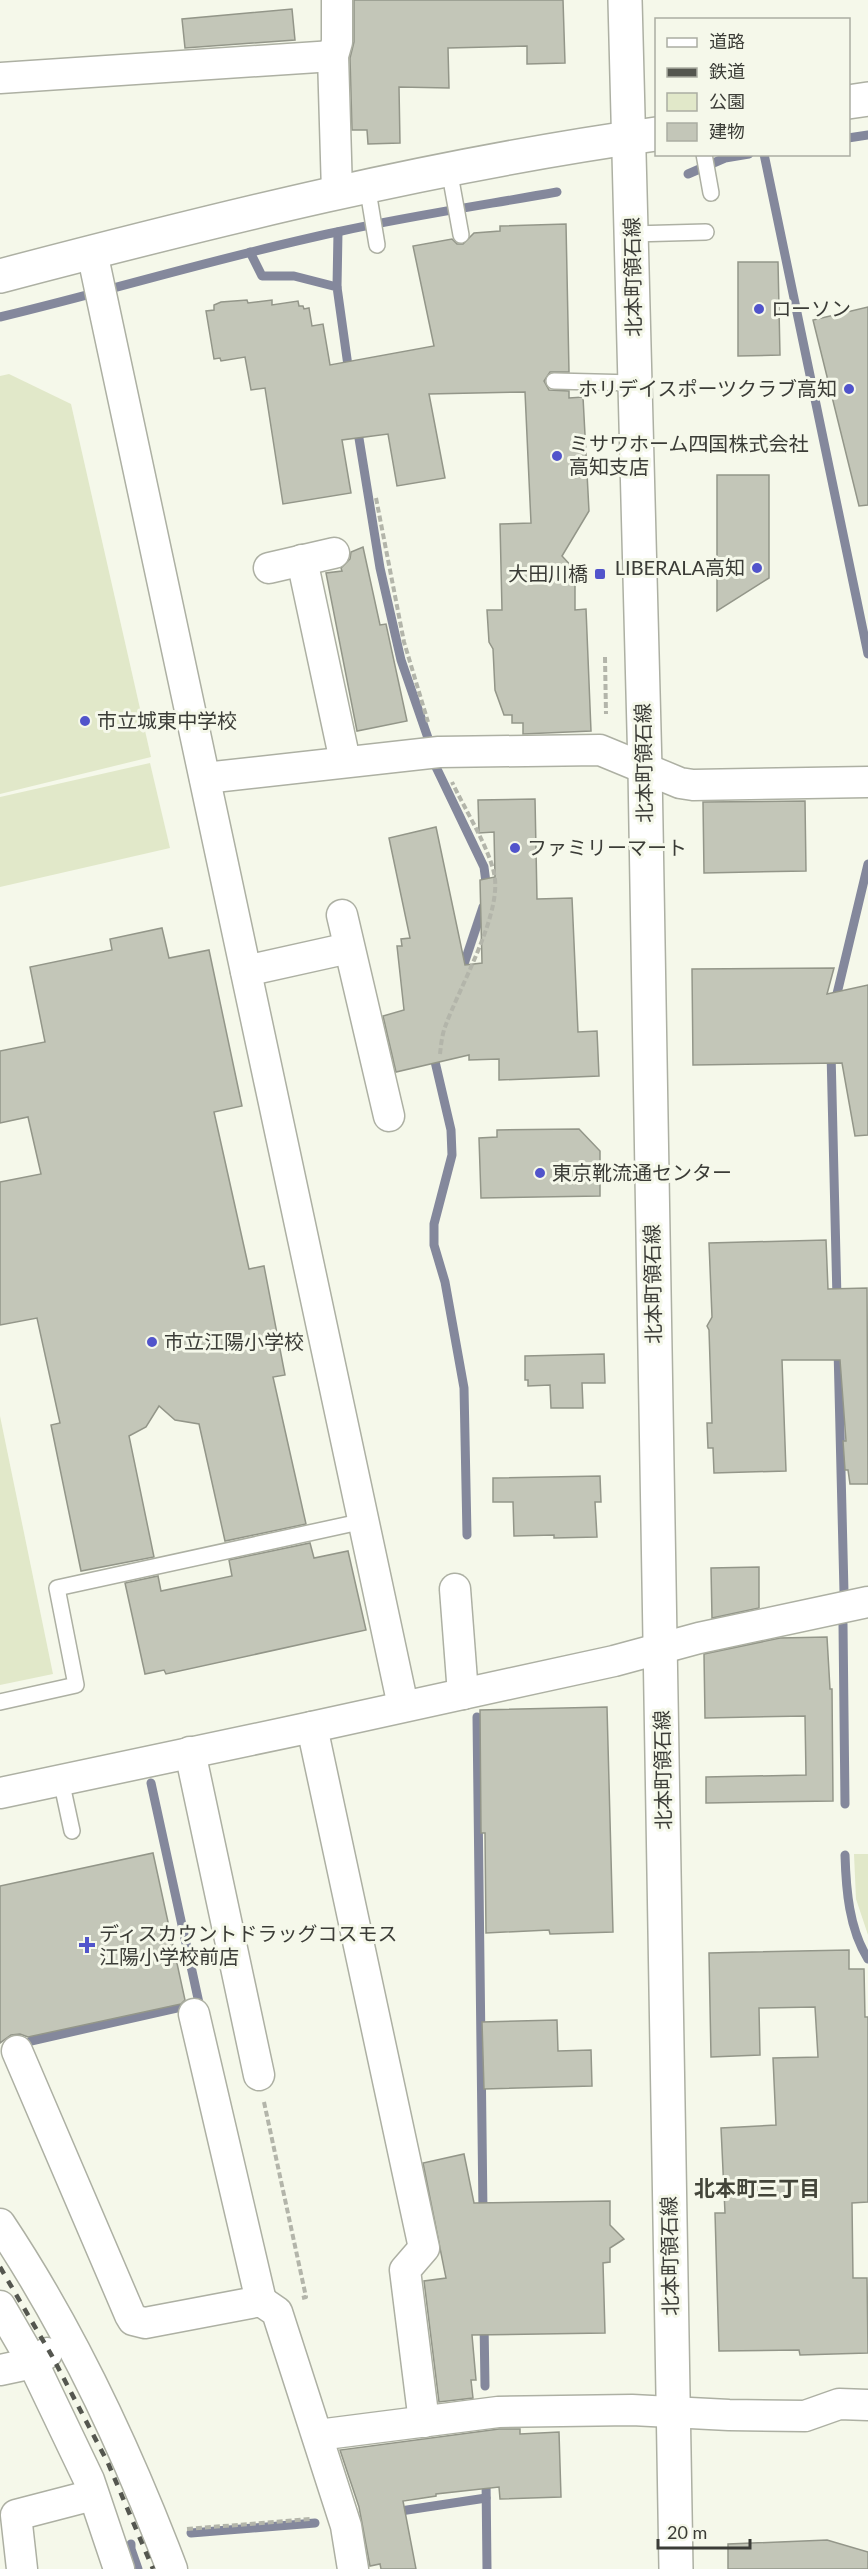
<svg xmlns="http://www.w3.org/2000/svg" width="868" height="2569" viewBox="0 0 868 2569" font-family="Lato,'Noto Sans JP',sans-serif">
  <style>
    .green { fill: #e1e8c9 }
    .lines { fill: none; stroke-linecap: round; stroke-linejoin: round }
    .stream { stroke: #84889c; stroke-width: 9 }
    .building { fill: #c3c6b8; stroke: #939689; stroke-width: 1.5 }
    .service-casing { stroke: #adb0a3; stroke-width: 18 }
    .minor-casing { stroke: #adb0a3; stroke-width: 33 }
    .tertiary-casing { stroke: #adb0a3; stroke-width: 36 }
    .secondary-casing { stroke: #adb0a3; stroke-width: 36 }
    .path { stroke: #b3b5aa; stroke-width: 4; stroke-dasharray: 6 3; stroke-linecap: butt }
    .service { stroke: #fff; stroke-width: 15 }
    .minor { stroke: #fff; stroke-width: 30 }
    .tertiary { stroke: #fff; stroke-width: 33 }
    .secondary { stroke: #fff; stroke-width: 33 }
    .rail { stroke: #54564f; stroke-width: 4.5; stroke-dasharray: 8 8; stroke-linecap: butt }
    .poi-dot { fill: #5154cb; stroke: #f5f8ea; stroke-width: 2 }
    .labels { text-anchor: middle; stroke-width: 6; stroke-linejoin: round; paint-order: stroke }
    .street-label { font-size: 20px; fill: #3b3c37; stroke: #f5f8ea }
    .poi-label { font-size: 20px; fill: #3b3c37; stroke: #f5f8ea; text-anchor: start }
    .neighbourhood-label { font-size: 21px; font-weight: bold; fill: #43453a; stroke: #f5f8ea }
  </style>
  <rect width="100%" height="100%" fill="#f5f8ea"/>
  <g class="green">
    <path d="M9,374l62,30 80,353 -151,37v-418z"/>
    <path d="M150,763l20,85 -170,39v-90z"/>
    <path d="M0,1416l53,258 -53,11z"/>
    <path d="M854,1854h14v81l-12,-36z"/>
  </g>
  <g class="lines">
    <g class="stream">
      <path d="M848,138l20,-3"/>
      <path d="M764,154l104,500"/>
      <path d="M688,174l37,-16 24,-4"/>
      <path d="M250,252l12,24h32l43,11 12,86"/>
      <path d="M337,287l1,-55"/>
      <path d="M0,317c113,-27 223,-61 337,-85 73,-16 147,-27 220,-40"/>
      <path d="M357,426l23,142 21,92 27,78"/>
      <path d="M436,767l48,100 3,23"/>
      <path d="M461,973l22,-66"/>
      <path d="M835,1002l33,-138"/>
      <path d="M831,1052l6,247"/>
      <path d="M433,1053l18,77 1,25 -18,69v21l11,37 19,106 3,147"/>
      <path d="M838,1349l6,243"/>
      <path d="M843,1624l2,180"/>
      <path d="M477,1717l6,496"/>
      <path d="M845,1855c1,34 4,74 23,104"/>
      <path d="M31,2041l168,-38 -48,-220"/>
      <path d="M484,2322l1,64"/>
      <path d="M486,2478l1,91"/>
      <path d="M394,2512l92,-14"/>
      <path d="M191,2533l124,-10"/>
      <path d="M131,2544v5l7,20"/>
    </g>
  </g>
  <g class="building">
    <path d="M354,0h209l2,63 -38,1v-18l-79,2 1,40 -50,-1 1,56 -32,1 -1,-14h-15l-2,-72 4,-16z"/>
    <path d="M292,9l3,31 -110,8 -3,-29z"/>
    <path d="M566,224l3,148h-19l-6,9 5,9 20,1v7l14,-1 6,114 -27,45 13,14v40l11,-1 5,122 -68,3v-11h-11v-8h-8l-9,-25 -2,-41 -4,-7 -2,-32h15l-2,-86 31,-1 -6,-131 -96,2 16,84 -48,8 -9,-52 -46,6 9,53 -68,11 -18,-116 -14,2 -6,-33 -24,4 -1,-3 -6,1 -8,-48 8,-1v-5l7,-3 26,-2 1,3 24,-3v5l26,-4 1,5h4l1,3 5,-1 3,18 11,-2 7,41 104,-19 -21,-100 39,-7 5,5h6l11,-11 26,-2v-5z"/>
    <path d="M738,262h40l2,93 -42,1z"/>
    <path d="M868,307v198l-9,1 -46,-186z"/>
    <path d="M717,475h52v103l-52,33z"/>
    <path d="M363,547l17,78 6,-1 21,97 -50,10 -31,-158 16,-2 -1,-3 9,-9 1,-7z"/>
    <path d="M535,799l2,100 35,-1 6,134 19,-1 2,45 -100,4v-21l-30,1v-5l-73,17 -13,-56 21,-6 -7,-64h5l-1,-7 9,-1 -21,-100 47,-11 29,138 17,-2 -2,-83 15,-3 -1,-45 -15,1 -1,-33z"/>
    <path d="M805,801l1,70 -102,2 -1,-71z"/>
    <path d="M162,928l7,30 40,-8 33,156 -28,6 35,157 15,-3 21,109 -12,2 33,147 -81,17 -26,-117 -24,-4 -16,-14 -13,21 -17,9 25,121 -73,14 -30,-146 9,-2 -23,-105 -37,7v-143l41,-8 -13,-57 -28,6v-72l45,-9 -15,-75 82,-17 -2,-11z"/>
    <path d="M834,968l-7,26 41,-9v150l-13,1 -13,-73 -149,2 -1,-96z"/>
    <path d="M579,1129l21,22v45l-119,2 -2,-60 18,-1v-7z"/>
    <path d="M826,1240l2,49 39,-1 1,196h-18l-2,-14h-3l-2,-29h3l-6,-81h-58l4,111 -72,2 -1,-25h-5l-1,-25h5l-3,-93 -2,-4 5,-9 -3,-74z"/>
    <path d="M604,1354l1,29h-23l1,25h-32l-1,-23 -22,1v-6h-3v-24z"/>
    <path d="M600,1476l1,26h-6l2,35 -43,1v-3l-40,1 -1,-34h-20v-24z"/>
    <path d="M310,1543l4,15 34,-7 18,79 -200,44 -2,-4 -19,4 -20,-91 33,-7 3,15 71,-15 -3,-16z"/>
    <path d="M759,1567v41l-47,10 -1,-50z"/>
    <path d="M827,1637l3,52h2l1,112 -127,2v-26l100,-2 -1,-59 -100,2 -1,-64 76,-16z"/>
    <path d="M607,1707l6,225 -63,2 -1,-4 -63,3 -1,-100h-4l-1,-123z"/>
    <path d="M153,1853l32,147 -4,4 -153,33 -8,-3 -9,1 -11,8v-157z"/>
    <path d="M849,1950v19h15l1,48h3v185l-16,1 1,75h14l1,75 -68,2 -1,-5 -80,1 -4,-138h10l-4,-85 55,-3 -3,-67 45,-1 -3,-50 -56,1 1,47 -49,2 -2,-104z"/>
    <path d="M557,2020l1,31 33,-1 1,36 -108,3 -2,-67z"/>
    <path d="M464,2154l10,49 136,-2v24l14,14 -14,9v14l-7,1 2,70 -133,2 4,45h-5l2,18 -34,4 -15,-121 22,-3 -23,-115z"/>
    <path d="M499,2429h21v5l39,-2 2,65 -61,2 -1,-12 -63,7v2l-33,5 13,68h-35l-1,-5 -10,2 -11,-59 -19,-57z"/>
    <path d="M827,2540l41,12v17h-140v-25z"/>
  </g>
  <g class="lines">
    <defs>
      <g id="service">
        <path d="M704,154l7,39"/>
        <path d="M449,169l12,66"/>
        <path d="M367,185l10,60"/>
        <path d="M632,234l74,-2"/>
        <path d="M554,381l81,2"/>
        <path d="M0,1702l76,-17 -19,-97 307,-67"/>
        <path d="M61,1780l11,51"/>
      </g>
      <g id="minor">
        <path d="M337,0v42l-4,14 4,136"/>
        <path d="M0,78l333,-22"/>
        <path d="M92,252l311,1454"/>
        <path d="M302,560l43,201"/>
        <path d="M269,568l65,-15"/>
        <path d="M205,778l234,-26 161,-2 80,33 13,2 175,-3"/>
        <path d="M342,915l47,201"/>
        <path d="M246,971l103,-23"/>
        <path d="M455,1589l8,105"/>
        <path d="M312,1727l112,521 -19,22 19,152"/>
        <path d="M190,1752l69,323"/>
        <path d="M0,1793l312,-66 302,-66 85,-23 169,-36"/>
        <path d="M194,2014l67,287"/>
        <path d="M17,2051l113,264 3,5 12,3 116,-22 16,11 69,214 7,43"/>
        <path d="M0,2224c72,108 126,224 172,345"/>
        <path d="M0,2306l33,57 56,117 30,89"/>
        <path d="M0,2370l33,-7 14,-10"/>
        <path d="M318,2435l180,-23 134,-2 97,5 76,1 34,-12 29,1"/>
        <path d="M22,2569l-6,-54 77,-20"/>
      </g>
      <g id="tertiary">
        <path d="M848,102l20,-3"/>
        <path d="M0,276c217,-57 434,-111 656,-142"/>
      </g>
      <path id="secondary" d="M625,0l20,769 31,1800"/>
    </defs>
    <use href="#service" class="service-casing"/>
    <use href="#minor" class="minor-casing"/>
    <use href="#tertiary" class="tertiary-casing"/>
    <use href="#secondary" class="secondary-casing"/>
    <g class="path">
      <path d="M376,498l28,144 24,80"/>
      <path d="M605,657l1,57"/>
      <path d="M440,1054c1,-9 2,-19 5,-27 14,-39 54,-107 50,-148 -3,-27 -31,-71 -43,-97"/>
      <path d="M264,2102l42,195 -4,1"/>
      <path d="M187,2529l124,-10"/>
    </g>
    <use href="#service" class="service"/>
    <use href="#minor" class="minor"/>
    <use href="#tertiary" class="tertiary"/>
    <use href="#secondary" class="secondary"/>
    <path class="rail" d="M0,2267l52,89 56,107 45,106"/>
  </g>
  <g class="poi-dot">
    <circle cx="759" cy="309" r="6"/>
    <circle cx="849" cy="389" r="6"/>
    <circle cx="557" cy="456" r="6"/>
    <circle cx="757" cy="568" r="6"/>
    <rect x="594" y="568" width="12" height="12" rx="3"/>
    <circle cx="85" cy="721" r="6"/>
    <circle cx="515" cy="848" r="6"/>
    <circle cx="540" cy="1173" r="6"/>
    <circle cx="152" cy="1342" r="6"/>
    <path d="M84 1936h6v6h6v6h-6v6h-6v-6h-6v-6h6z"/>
  </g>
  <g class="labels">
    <g class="street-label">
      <text transform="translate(633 277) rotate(-91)" y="7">北本町領石線</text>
      <text transform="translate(644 763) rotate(-91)" y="7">北本町領石線</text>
      <text transform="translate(653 1284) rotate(-91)" y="7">北本町領石線</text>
      <text transform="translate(663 1770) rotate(-91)" y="7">北本町領石線</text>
      <text transform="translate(670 2256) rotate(-91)" y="7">北本町領石線</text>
    </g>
    <g class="poi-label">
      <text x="771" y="316">ローソン</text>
      <text x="837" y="396" text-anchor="end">ホリデイスポーツクラブ高知</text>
      <text x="569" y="451">ミサワホーム四国株式会社<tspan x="569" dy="23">高知支店</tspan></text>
      <text x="745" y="575" text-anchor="end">LIBERALA高知</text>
      <text x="588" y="581" text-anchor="end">大田川橋</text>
      <text x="97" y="728">市立城東中学校</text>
      <text x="527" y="855">ファミリーマート</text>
      <text x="552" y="1180">東京靴流通センター</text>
      <text x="164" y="1349">市立江陽小学校</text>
      <text x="99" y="1941">ディスカウントドラッグコスモス<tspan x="99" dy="23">江陽小学校前店</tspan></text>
    </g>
    <g class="neighbourhood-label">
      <text x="757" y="2196">北本町三丁目</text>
    </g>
  </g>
  <rect x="655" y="18" width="195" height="138" fill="#f5f8ea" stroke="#abada2" stroke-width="1.5"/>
  <rect x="667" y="38" width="30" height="9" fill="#ffffff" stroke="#abada2" stroke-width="1.5"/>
  <text x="709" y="48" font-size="18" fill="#3b3c37">道路</text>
  <rect x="667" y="68" width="30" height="9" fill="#54564f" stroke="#abada2" stroke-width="1.5"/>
  <text x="709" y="78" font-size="18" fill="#3b3c37">鉄道</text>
  <rect x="667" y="93" width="30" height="18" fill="#e1e8c9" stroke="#abada2" stroke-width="1.5"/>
  <text x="709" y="108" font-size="18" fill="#3b3c37">公園</text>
  <rect x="667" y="123" width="30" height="18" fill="#c3c6b8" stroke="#abada2" stroke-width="1.5"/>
  <text x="709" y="138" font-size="18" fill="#3b3c37">建物</text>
  <path d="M658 2539v9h92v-9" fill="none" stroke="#3b3c37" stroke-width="3"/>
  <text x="667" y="2539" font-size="18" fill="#3b3c37" stroke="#f5f8ea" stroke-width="4.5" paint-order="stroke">20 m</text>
</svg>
